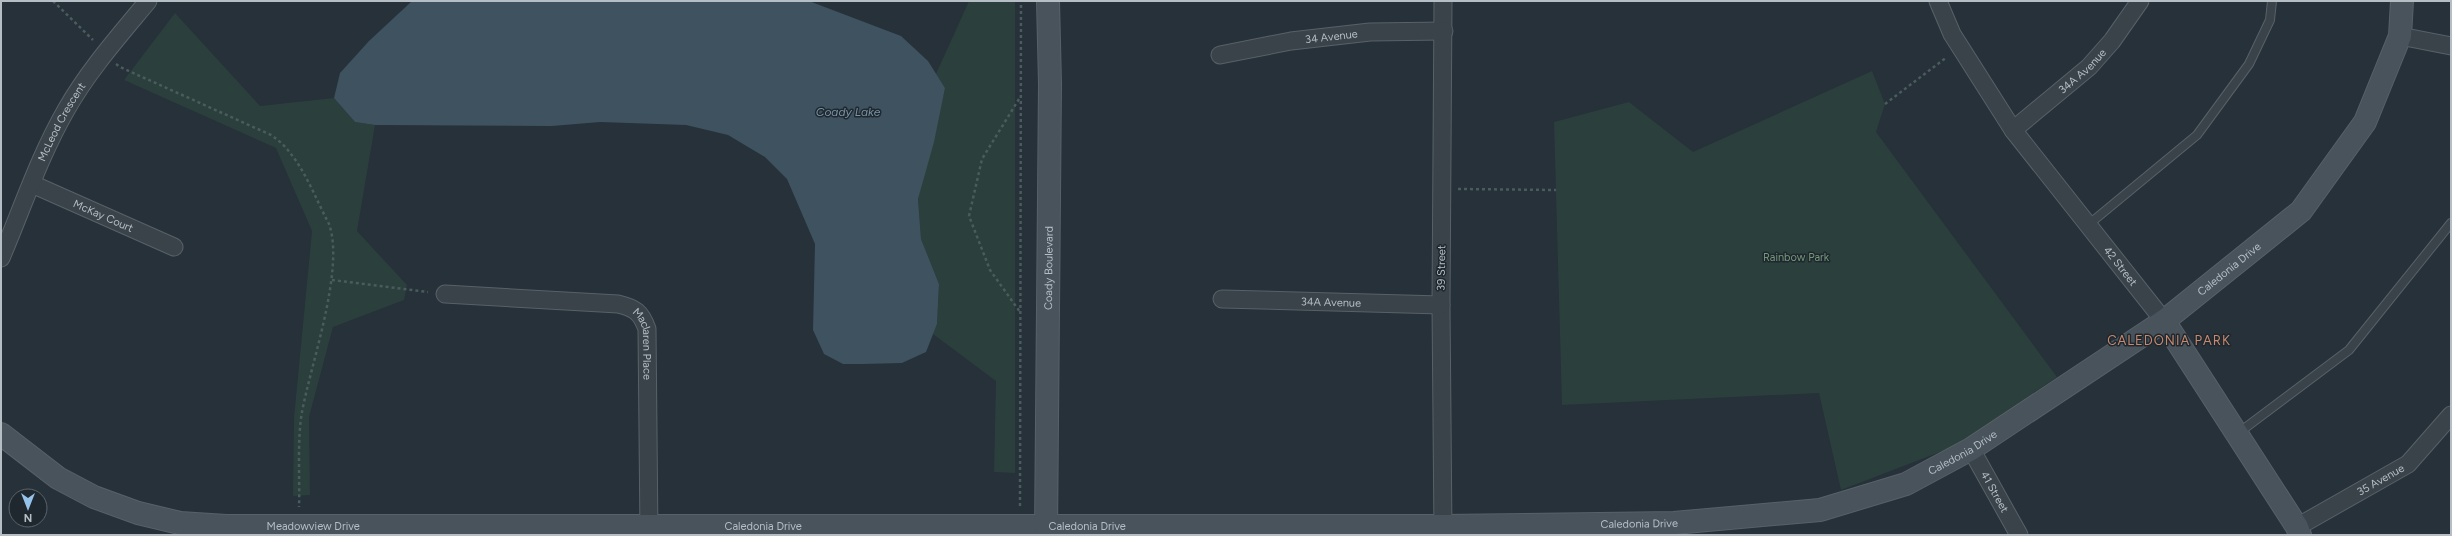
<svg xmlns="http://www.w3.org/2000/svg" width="2452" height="536" viewBox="0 0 2452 536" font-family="Figtree,sans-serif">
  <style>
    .green { fill: #2b3f3c }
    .water { fill: #3e5260 }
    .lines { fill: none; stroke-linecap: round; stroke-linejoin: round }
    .lane-casing { stroke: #586168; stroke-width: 10 }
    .street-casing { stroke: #586168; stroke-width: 19 }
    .secondary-casing { stroke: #586168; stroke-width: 24 }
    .path { stroke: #4a5c5b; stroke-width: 2.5; stroke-dasharray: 3 3; stroke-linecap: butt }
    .lane { stroke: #3a434a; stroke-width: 8 }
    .street { stroke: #3a434a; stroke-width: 17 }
    .secondary { stroke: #48535c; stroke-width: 22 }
    .labels { text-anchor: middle; stroke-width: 3; stroke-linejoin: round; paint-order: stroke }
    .street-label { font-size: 11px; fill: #b5bec5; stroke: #1f282f }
    .park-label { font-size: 11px; fill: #769879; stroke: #1f282f }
    .water-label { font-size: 12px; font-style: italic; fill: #7a93a5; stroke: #1f282f }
    .quarter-label { font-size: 13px; letter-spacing: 1px; fill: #c7896f; stroke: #1f282f }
  </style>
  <rect width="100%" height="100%" fill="#263139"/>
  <g class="green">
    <path d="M969,1h46v472l-21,-1 2,-91 -63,-47 4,-10 2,-40 -18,-45 -3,-40 27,-111 -9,-14z"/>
    <path d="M175,13l85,93 74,-8 21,24 20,3 -18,106 50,54 -3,15 -71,27 -24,90 1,78 -17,1 1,-78 18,-187 -36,-83 -152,-68z"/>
    <path d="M1872,71l13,33 -9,28 181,245 -104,70 -112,43 -22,-97 -257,12 -8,-283 75,-20 64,50z"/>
  </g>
  <path class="water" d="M412,1h397l92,35 27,25 17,27 -11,54 -16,57 3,40 18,45 -2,40 -11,28 -24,11 -39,1h-20l-19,-10 -11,-24 2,-86 -28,-65 -22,-22 -37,-22 -42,-10 -86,-3 -48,4 -177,-1 -20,-3 -21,-24 6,-25 29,-32z"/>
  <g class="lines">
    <defs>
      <g id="lane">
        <path d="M2088,225l109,-90 52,-71 21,-44 2,-19"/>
        <path d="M2237,434l112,-84 102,-127"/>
      </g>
      <g id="street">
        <path d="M1443,1l-2,304 2,230"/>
        <path id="s1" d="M1938,1l14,33 61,96 151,191"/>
        <path d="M2400,36l51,10"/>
        <path id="s2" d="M1220,55l71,-14 79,-9 74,-1"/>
        <path id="s3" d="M2013,130l76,-63 23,-26 28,-40"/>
        <path id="s4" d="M32,184l142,63"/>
        <path id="s5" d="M1,258c21,-49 38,-101 65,-148 22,-39 53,-74 82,-109"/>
        <path id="s6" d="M445,294l173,10c17,4 23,8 29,25l2,206"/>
        <path id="s7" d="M1222,299l219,6"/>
        <path id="s8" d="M1971,449l48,86"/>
        <path id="s9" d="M2297,527l111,-63 43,-49"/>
      </g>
      <g id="secondary">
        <path d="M2164,321l133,206 3,8"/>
        <path id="s10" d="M1,434l57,44 36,19 44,16 42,10 46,3h1217l231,-3 146,-13 86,-26 65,-35 193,-128 137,-110 64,-89 35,-86 2,-35"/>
        <path id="s11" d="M1046,535l4,-451 -2,-83"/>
      </g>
    </defs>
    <use href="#lane" class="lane-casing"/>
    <use href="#street" class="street-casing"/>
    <use href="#secondary" class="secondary-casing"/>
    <g class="path">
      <path d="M53,1l40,39"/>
      <path d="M116,64l4,3 151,68c29,19 42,59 58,89 16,45 -18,139 -27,188 -5,28 -2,66 -3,95"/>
      <path d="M1019,99l-37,60 -13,57 21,54 30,42"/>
      <path d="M1885,104l62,-47"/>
      <path d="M1458,189l98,1"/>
      <path d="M332,280l96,12"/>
      <path d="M1020,506l1,-505"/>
    </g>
    <use href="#lane" class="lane"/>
    <use href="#street" class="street"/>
    <use href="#secondary" class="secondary"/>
  </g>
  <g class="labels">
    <g class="street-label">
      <text dy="4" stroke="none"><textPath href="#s2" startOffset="113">34 Avenue</textPath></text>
      <text dy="4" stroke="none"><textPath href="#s3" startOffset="91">34A Avenue</textPath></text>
      <text dy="4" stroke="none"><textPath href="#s5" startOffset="149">McLeod Crescent</textPath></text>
      <text dy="4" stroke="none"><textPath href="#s4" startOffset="78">McKay Court</textPath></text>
      <text dy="4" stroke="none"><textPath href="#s1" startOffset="323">42 Street</textPath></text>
      <text dy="4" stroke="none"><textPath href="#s11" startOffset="267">Coady Boulevard</textPath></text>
      <text transform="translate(1441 268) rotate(-89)" y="4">39 Street</text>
      <text dy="4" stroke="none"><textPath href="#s10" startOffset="2322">Caledonia Drive</textPath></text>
      <text dy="4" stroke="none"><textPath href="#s7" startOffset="109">34A Avenue</textPath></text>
      <text dy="4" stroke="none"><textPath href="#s6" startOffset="228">Maclaren Place</textPath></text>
      <text dy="4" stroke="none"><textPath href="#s10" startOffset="1998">Caledonia Drive</textPath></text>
      <text dy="4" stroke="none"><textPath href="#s9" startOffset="96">35 Avenue</textPath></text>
      <text dy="4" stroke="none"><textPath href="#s8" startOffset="49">41 Street</textPath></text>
      <text dy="4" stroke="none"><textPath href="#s10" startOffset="1662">Caledonia Drive</textPath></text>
      <text dy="4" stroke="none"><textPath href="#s10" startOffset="336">Meadowview Drive</textPath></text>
      <text dy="4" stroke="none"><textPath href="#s10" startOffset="786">Caledonia Drive</textPath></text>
      <text dy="4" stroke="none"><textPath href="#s10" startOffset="1110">Caledonia Drive</textPath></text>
    </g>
    <g class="park-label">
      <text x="1796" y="261">Rainbow Park</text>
    </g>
    <g class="water-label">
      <text x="848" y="116">Coady Lake</text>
    </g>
    <g class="quarter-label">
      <text x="2169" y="345">CALEDONIA PARK</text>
    </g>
  </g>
  <rect width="2452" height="536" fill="none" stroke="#b5bec5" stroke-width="4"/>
  <g transform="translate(28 508) rotate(180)"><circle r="19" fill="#1f282f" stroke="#5b646b"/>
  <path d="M0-3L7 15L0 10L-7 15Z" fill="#95c2ea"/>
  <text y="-6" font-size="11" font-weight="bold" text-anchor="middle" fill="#b5bec5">N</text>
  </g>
</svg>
